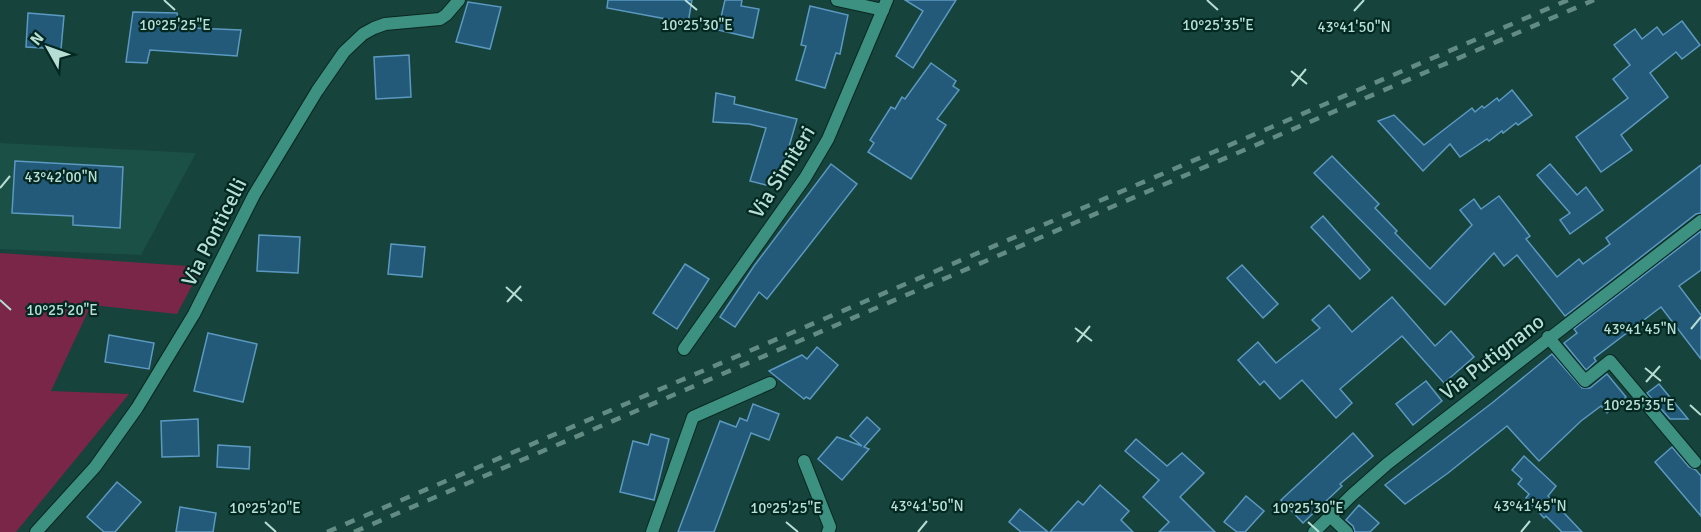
<svg xmlns="http://www.w3.org/2000/svg" width="1701" height="532" viewBox="0 0 1701 532" font-family="Signika,sans-serif">
  <style>
    .built { fill: #1b5046 }
    .green { fill: #792648 }
    .building { fill: #235979; stroke: #5c99c0; stroke-width: 1.5 }
    .lines { fill: none; stroke-linecap: round; stroke-linejoin: round }
    .lane-casing { stroke: #0c2722; stroke-width: 14 }
    .street-casing { stroke: #0c2722; stroke-width: 14 }
    .lane { stroke: #3c9181; stroke-width: 12 }
    .street { stroke: #3c9181; stroke-width: 12 }
    .rail { stroke: #628c83; stroke-width: 4.5; stroke-dasharray: 10 10; stroke-linecap: butt }
    .ticks { fill: none; stroke: #b7ded4; stroke-width: 2 }
    .labels { text-anchor: middle; stroke-width: 4.5; stroke-linejoin: round; paint-order: stroke }
    .street-label { font-size: 21px; fill: #b7ded4; stroke: #032822 }
    .ticks-label { font-size: 15px; text-anchor: middle; fill: #b7ded4; stroke: #032822; stroke-width: 4.5; stroke-linejoin: round; paint-order: stroke }
  </style>
  <rect width="100%" height="100%" fill="#16433b"/>
  <path class="built" d="M0,143l196,10 -55,102 -141,-6z"/>
  <path class="green" d="M0,253l202,14 -25,47 -86,-9 -40,86 78,3 -113,138h-16z"/>
  <g class="building">
    <path d="M608,0h84l-4,23 -81,-15z"/>
    <path d="M725,0h17l-1,6 18,3 -6,29 -35,-8z"/>
    <path d="M905,0h51l-43,68 -17,-12 27,-45z"/>
    <path d="M468,2l33,5 -11,42 -34,-7z"/>
    <path d="M810,6l38,9 -8,39 -4,-1 -11,35 -29,-8 10,-34 -5,-1z"/>
    <path d="M133,12l44,1 1,5 -33,8 96,4 -4,26 -87,-6 -3,13 -21,-1z"/>
    <path d="M28,13l36,3 -3,33 -35,-2z"/>
    <path d="M1682,21l18,24 -18,14 -6,-7 -26,21 18,24 -47,38 11,15 -31,22 -25,-35 52,-39 -15,-19 17,-14 -16,-20 21,-16 7,10 15,-12 6,8z"/>
    <path d="M409,55l2,42 -35,2 -2,-42z"/>
    <path d="M931,63l25,18 -3,5 6,4 -22,29 9,6 -35,54 -43,-27 6,-9 -4,-3 21,-33 4,2 7,-12 3,2z"/>
    <path d="M1512,90l20,25 -14,10 -2,-2 -13,10 -1,-2 -13,10 -2,-2 -27,18 -10,-13 -27,27 -45,-50 16,-6 30,30 48,-37 3,4 7,-6 2,2 13,-10 2,3z"/>
    <path d="M716,93l19,4 -1,7 63,15 -18,62 -7,-2 -2,7 -20,-5 16,-53 -17,-4 -36,-2z"/>
    <path d="M1332,156l47,48 -4,4 22,23 -2,2 35,36 42,-44 -12,-15 14,-11 7,10 18,-13 31,40 -4,3 31,38 22,-18 4,5 27,-20 -4,-6 95,-73v48l-5,1 -131,102 -48,-61 -13,11 -10,-13 -49,52 -131,-132z"/>
    <path d="M15,161l108,6 -3,61 -47,-3v-9l-61,-3z"/>
    <path d="M831,164l26,20 -90,115 -8,-7 -24,35 -15,-10 34,-51z"/>
    <path d="M1550,164l27,31 9,-8 17,23 -33,24 -10,-14 10,-7 -33,-38z"/>
    <path d="M1323,216l47,54 -10,9 -49,-52z"/>
    <path d="M1701,231v39l-22,16 22,29v44l-40,-52 -67,51 2,3 -10,9 -22,-27 13,-10 -3,-4z"/>
    <path d="M259,235l41,2 -2,36 -41,-2z"/>
    <path d="M391,244l34,3 -3,30 -34,-3z"/>
    <path d="M685,264l24,15 -32,50 -24,-16z"/>
    <path d="M1242,265l36,39 -15,14 -36,-40z"/>
    <path d="M1392,297l43,49 16,-15 23,26 -30,26 -42,-47 -62,53 12,14 -16,15 -34,-38 -22,19 -16,-18 -4,4 -22,-25 20,-18 18,21 44,-35 -8,-8 17,-15 23,27z"/>
    <path d="M208,333l49,11 -14,58 -49,-11z"/>
    <path d="M109,335l45,8 -5,26 -44,-7z"/>
    <path d="M817,347l21,18 -28,34 -4,-2 -2,2 -35,-28 33,-16 5,4z"/>
    <path d="M1552,354l30,34h8l17,-14 19,23 -19,16 -6,-7 -20,15 -42,40 -32,-35 -59,47 -43,31 -20,-19 107,-82z"/>
    <path d="M1426,381l16,20 -29,24 -17,-21z"/>
    <path d="M1659,384l29,35h-18l-23,-26z"/>
    <path d="M753,404l26,10 -10,26 -18,-7 -37,99h-36l42,-111 16,6 4,-9 7,3z"/>
    <path d="M867,417l13,12 -16,18 5,2 -27,31 -24,-21 19,-22 25,9 -12,-10z"/>
    <path d="M198,419l1,37 -37,1 -1,-36z"/>
    <path d="M1353,433l20,23 -33,28 2,2 -39,37 -22,-23z"/>
    <path d="M651,434l18,5 -15,61 -34,-8 13,-51 15,4z"/>
    <path d="M1136,439l31,27 15,-13 22,20 -24,24 35,35h-56l10,-10 -26,-25 16,-17 -34,-29z"/>
    <path d="M218,445l32,2 -1,22 -32,-2z"/>
    <path d="M1672,447l17,20 7,3 5,6v40l-46,-54z"/>
    <path d="M1524,456l32,30 -8,10 34,36h-20l-16,-16 -2,2 -18,-20 3,-4 -11,-10 4,-5 -10,-9z"/>
    <path d="M117,482l24,20 -26,30h-11l-17,-15z"/>
    <path d="M1100,485l29,26 -8,9 12,12h-83l28,-31 5,4z"/>
    <path d="M1246,496l18,15 -19,21h-8l-13,-10z"/>
    <path d="M1359,505l20,18 -9,9h-15l-2,-6 -7,-6z"/>
    <path d="M180,507l36,6 -3,19h-37z"/>
    <path d="M1020,509l28,23h-27l-12,-10z"/>
  </g>
  <g class="lines">
    <defs>
      <g id="lane">
        <path d="M1548,337l37,44 25,-20 85,101"/>
        <path d="M804,461l26,66 -2,5"/>
        <path d="M1330,516l17,16"/>
      </g>
      <g id="street">
        <path d="M837,0l46,10"/>
        <path d="M684,349l121,-171 23,-39 59,-139"/>
        <path d="M36,532l59,-65 42,-59 57,-94 60,-119 63,-104 27,-39 19,-18 11,-6 11,-4 55,-5 6,-4 13,-15"/>
        <path d="M652,532l41,-115 77,-34"/>
        <path d="M1314,532l38,-37 35,-31 314,-243"/>
      </g>
    </defs>
    <use href="#lane" class="lane-casing"/>
    <use href="#street" class="street-casing"/>
    <use href="#lane" class="lane"/>
    <use href="#street" class="street"/>
    <g class="rail">
      <path d="M327,532l1241,-532"/>
      <path d="M354,532l1240,-532"/>
    </g>
  </g>
  <path class="ticks" d="M164,0l11,10M685,0l12,10M1207,0l11,10M1354,11l10,-11M1291,71l16,13M1292,86l14,-17M0,188l10,-12M506,287l16,14M0,300l11,10M507,302l14,-16M1075,328l17,13M1691,329l10,-12M1077,342l13,-16M1645,368l16,13M1646,382l14,-16M1690,405l11,10M265,522l11,10M786,522l12,10M1308,522l11,10M918,532l9,-11M1521,532l9,-11"/>
  <g class="labels">
    <g class="street-label">
      <text transform="translate(782 172) rotate(-58)" y="7">Via Simiteri</text>
      <text transform="translate(214 232) rotate(-63)" y="7">Via Ponticelli</text>
      <text transform="translate(1492 357) rotate(-38)" y="7">Via Putignano</text>
    </g>
  </g>
  <g class="ticks-label">
    <text x="175" y="30">10°25'25"E</text>
    <text x="697" y="30">10°25'30"E</text>
    <text x="1218" y="30">10°25'35"E</text>
    <text x="1354" y="32">43°41'50"N</text>
    <text x="61" y="182">43°42'00"N</text>
    <text x="62" y="315">10°25'20"E</text>
    <text x="1640" y="334">43°41'45"N</text>
    <text x="1639" y="410">10°25'35"E</text>
    <text x="927" y="511">43°41'50"N</text>
    <text x="1530" y="511">43°41'45"N</text>
    <text x="265" y="513">10°25'20"E</text>
    <text x="786" y="513">10°25'25"E</text>
    <text x="1308" y="513">10°25'30"E</text>
  </g>
  <g transform="translate(48 48) rotate(310)" stroke="#032822" stroke-width="4.5" paint-order="stroke">
  <path d="M0-4.5L10 22L0 15L-10 22Z" fill="#b7ded4"/>
  <text y="-9" font-size="16" font-weight="bold" text-anchor="middle" fill="#b7ded4">N</text>
  </g>
</svg>
